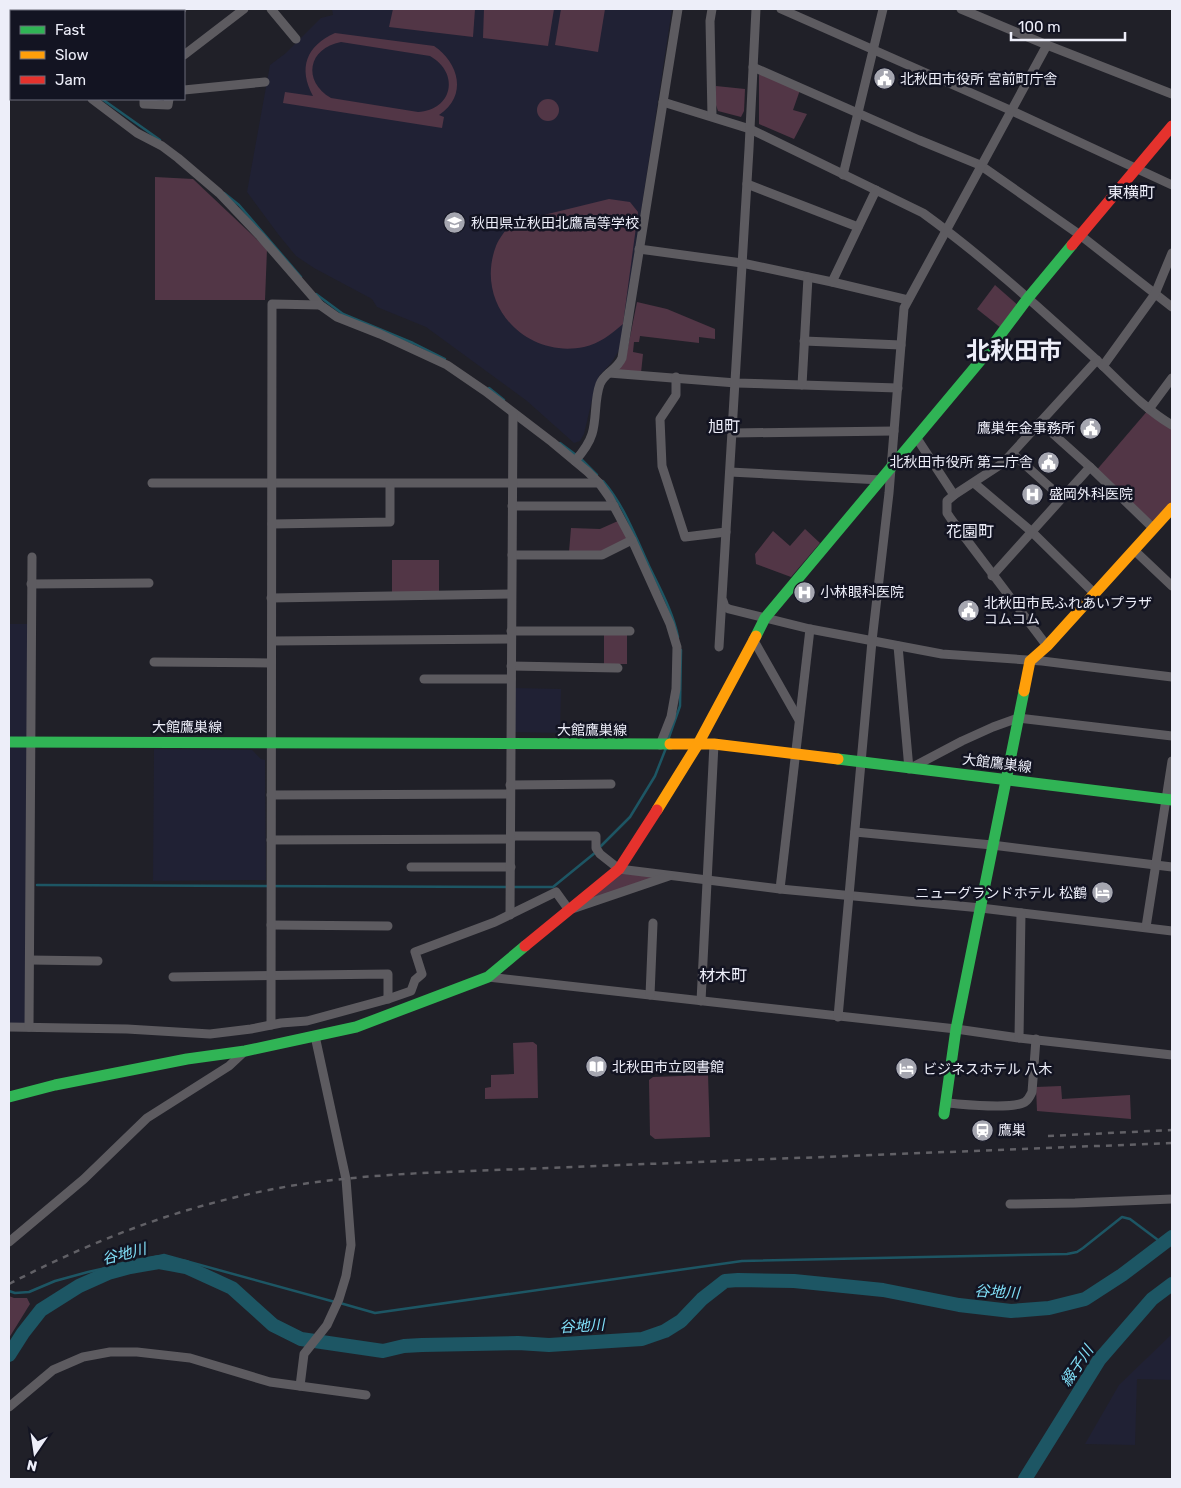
<svg xmlns="http://www.w3.org/2000/svg" width="1181" height="1488" viewBox="0 0 1181 1488" font-family="Rubik,'Noto Sans JP',sans-serif">
  <style>
    .built { fill: #202134 }
    .green { fill: #523646; fill-rule: evenodd }
    .lines { fill: none; stroke-linecap: round; stroke-linejoin: round }
    .stream { stroke: #1d5664; stroke-width: 2.5 }
    .river { stroke: #1d5664; stroke-width: 14 }
    .street { stroke: #5d5b60; stroke-width: 9 }
    .fast { stroke: #30b455; stroke-width: 11 }
    .slow { stroke: #ff9f0a; stroke-width: 11 }
    .jam { stroke: #e5322d; stroke-width: 11 }
    .rail { stroke: #616066; stroke-width: 2.5; stroke-dasharray: 6 6; stroke-linecap: butt }
    .labels { text-anchor: middle; stroke-width: 5; stroke-linejoin: round; paint-order: stroke }
    .poi-label { font-size: 14px; fill: #edeef9; stroke: #131422; text-anchor: start }
    .street-label { font-size: 14px; fill: #edeef9; stroke: #131422 }
    .water-label { font-size: 15px; font-style: italic; fill: #81e0f9; stroke: #131422 }
    .quarter-label { font-size: 16px; fill: #edeef9; stroke: #131422 }
    .town-label { font-size: 24px; font-weight: bold; fill: #edeef9; stroke: #131422 }
  </style>
  <rect width="100%" height="100%" fill="#202028"/>
  <g class="built">
    <path d="M332,9h340l-52,340 -9,14 -12,13 -5,15 -10,43 -4,7 -6,2 -47,-42 -101,-74 -49,-20 -5,-8 -58,-31 -18,-12 -18,-22 -31,-42 23,-127 16,-12 35,-35 12,-3z"/>
    <path d="M9,624h22l-2,403 -20,-1z"/>
    <path d="M514,688l47,1 -1,44 -47,-1z"/>
    <path d="M154,749l98,1 9,9 4,1 1,120 -113,1z"/>
    <path d="M1172,1334v46l-35,-1 -2,66 -50,-1 34,-59z"/>
  </g>
  <g class="green">
    <path d="M393,9h82l-2,28 -84,-10z"/>
    <path d="M484,9h70l-6,37 -65,-8z"/>
    <path d="M561,9h44l-7,43 -43,-7z"/>
    <path d="M335,33l99,13c25,17 34,50 5,69l5,2 -2,11 -159,-25 2,-11 28,4c-15,-28 -7,-50 22,-63zM341,42l89,14c30,17 23,54 -12,56l-87,-14c-29,-17 -23,-50 10,-56z"/>
    <path d="M761,73l39,17 -7,20 14,4 -13,25 -35,-15v-49z"/>
    <path d="M716,86l29,3 -1,22 -3,6 -23,-6 -3,-9z"/>
    <circle cx="548" cy="110" r="11"/>
    <path d="M155,177l38,2 74,70 -2,51h-110z"/>
    <path d="M609,199l21,3 8,10 -15,112c-12,10 -24,20 -39,23 -59,12 -110,-43 -88,-101 3,-8 10,-16 15,-23z"/>
    <path d="M995,285l24,21 -18,22 -24,-19z"/>
    <path d="M637,302l30,7 48,20v10l-16,-2v6l-59,-7 -1,6h-5l-1,10 10,2 -2,19 -26,-2 11,-14z"/>
    <path d="M1149,409l23,16v83l-19,20 -58,-56z"/>
    <path d="M618,521l10,18 -26,13h-33l2,-24 29,1z"/>
    <path d="M805,529l15,14 -29,34 -35,-13 -1,-10 18,-23 17,15z"/>
    <rect x="392" y="560" width="47" height="33"/>
    <rect x="604" y="635" width="23" height="29"/>
    <path d="M619,869l50,7 -100,34z"/>
    <path d="M533,1042l4,3 1,53 -53,1v-11l6,-1v-12l23,-1 -1,-31z"/>
    <path d="M708,1075l2,62 -55,2 -5,-4 -1,-55 4,-3z"/>
    <path d="M1061,1086l1,13 68,-4 1,24 -94,-8 -1,-24z"/>
    <path d="M9,1296l5,2h13l3,6 -21,34z"/>
  </g>
  <g class="lines">
    <g class="stream">
      <path d="M84,11l2,-2"/>
      <path d="M102,99l58,41"/>
      <path d="M224,193l15,12 62,72"/>
      <path d="M316,294l27,20 70,29 32,16"/>
      <path d="M489,388l15,12"/>
      <path d="M560,443l16,12"/>
      <path d="M580,458l17,17"/>
      <path d="M603,481c21,24 33,57 46,85 11,23 24,46 29,71"/>
      <path d="M668,740l12,-34 1,-56"/>
      <path d="M599,848l31,-31 25,-41 11,-28"/>
      <path d="M37,885l471,2"/>
      <path d="M513,887h40l43,-35"/>
      <path d="M9,1291l6,2 14,-1 26,-11 33,-9 76,-17 171,47"/>
      <path d="M340,1303l35,10 367,-52 325,-7 10,-2 6,-4 39,-31 8,2 32,24"/>
    </g>
    <g class="river">
      <path d="M9,1355l14,-22 18,-23 38,-24 29,-13 22,-6 29,-5 27,5 46,21 41,37 28,14 82,12 21,-5 18,-1 96,-2 31,2 93,-6 23,-8 16,-10 21,-22 23,-18 13,-1 56,1 89,9 76,15 52,6 38,-3 36,-9 37,-24 50,-38"/>
      <path d="M1025,1479l74,-119 53,-61 20,-15"/>
    </g>
    <g class="street">
      <path d="M271,9l25,30"/>
      <path d="M781,9l229,101 162,75"/>
      <path d="M961,9l86,36 125,49"/>
      <path d="M78,11l1,-2"/>
      <path d="M179,11l3,-2"/>
      <path d="M184,55l60,-46"/>
      <path d="M753,67l166,73 61,25 100,70 92,72"/>
      <path d="M184,90l81,-8"/>
      <path d="M92,99l45,34 25,13 16,12 41,35 41,43 60,69 17,12 43,17 67,31 38,26 67,51 36,30 11,11 10,14 23,43 38,84 7,23 -1,42 -5,28 -11,28"/>
      <path d="M144,99v5l24,1 1,-6"/>
      <path d="M663,102l87,27 173,84c58,42 112,91 166,140 27,24 52,54 83,72"/>
      <path d="M712,116l-2,-95 2,-12"/>
      <path d="M843,175l40,-166"/>
      <path d="M747,184l111,43"/>
      <path d="M639,249l103,14 90,19 76,18"/>
      <path d="M832,282l44,-92"/>
      <path d="M804,341l97,4"/>
      <path d="M1103,366l52,-72 17,-41"/>
      <path d="M609,373l127,10 162,5"/>
      <path d="M676,377v18l-16,24 2,47 23,71 41,-5"/>
      <path d="M802,385l6,-108"/>
      <path d="M1149,409l23,-31"/>
      <path d="M1041,423l49,44 63,61"/>
      <path d="M733,433l161,-2"/>
      <path d="M916,437l38,58"/>
      <path d="M1013,454l49,44"/>
      <path d="M575,461c7,-8 14,-17 17,-27 5,-16 2,-34 8,-50 4,-11 17,-14 22,-26l56,-349"/>
      <path d="M730,472l151,8"/>
      <path d="M152,483h447"/>
      <path d="M974,483l58,49 62,61"/>
      <path d="M512,506h102"/>
      <path d="M272,524l118,-2v-38"/>
      <path d="M1134,550l38,36"/>
      <path d="M512,555h90l30,-15"/>
      <path d="M992,576l98,-109"/>
      <path d="M31,584l118,-1"/>
      <path d="M271,598l240,-4"/>
      <path d="M723,601l2,6 4,2 81,20 132,25 100,7 130,16"/>
      <path d="M511,631h119"/>
      <path d="M753,639l46,81"/>
      <path d="M272,641l239,-2"/>
      <path d="M898,646l11,123 53,-28 31,-14 25,-9 154,18"/>
      <path d="M1047,646l-96,-127 -4,-6v-12l7,-6 49,-32 94,-103"/>
      <path d="M719,647l30,-498 7,-140"/>
      <path d="M154,662l117,1"/>
      <path d="M511,666l107,2"/>
      <path d="M424,679h87"/>
      <path d="M510,785l101,-1"/>
      <path d="M271,795l239,-1"/>
      <path d="M855,832l137,13 180,22"/>
      <path d="M511,836h85v12l4,6 19,15 161,20 201,19 191,23"/>
      <path d="M271,840l240,-1"/>
      <path d="M411,867h100"/>
      <path d="M780,889l30,-260"/>
      <path d="M510,915l3,-501"/>
      <path d="M271,925l117,1"/>
      <path d="M1146,927l26,-166"/>
      <path d="M30,960l68,1"/>
      <path d="M173,977l215,-3v25"/>
      <path d="M488,977l468,52 63,9 153,17"/>
      <path d="M650,995l3,-72"/>
      <path d="M701,1001l13,-257"/>
      <path d="M838,1017l34,-376 17,-148 15,-185 143,-263"/>
      <path d="M271,1025l1,-721 48,1"/>
      <path d="M9,1027l118,2 83,5 41,-5 30,-6 26,-2 81,-22 23,-8 4,-11 7,-6 -7,-22 80,-30 61,-30 13,18 100,-34"/>
      <path d="M29,1027l3,-470"/>
      <path d="M1019,1038l2,-125"/>
      <path d="M946,1103c17,1 65,7 79,-1 4,-3 5,-6 7,-10l4,-53"/>
      <path d="M1010,1204l65,-1 97,-4"/>
      <path d="M9,1242l75,-63 63,-61 82,-52 16,-15"/>
      <path d="M300,1386l4,-32 23,-29 12,-26 7,-23 5,-31 -5,-66 -31,-143"/>
      <path d="M9,1407l44,-37 30,-13 27,-5h27l53,6 80,24 96,13"/>
    </g>
    <g class="fast">
      <path d="M756,636l9,-18 221,-264 42,-56 44,-53"/>
      <path d="M9,742c220,0 440,3 661,2"/>
      <path d="M838,759l334,41"/>
      <path d="M9,1097l46,-12 132,-26 58,-8 111,-24 132,-50 37,-31"/>
      <path d="M944,1114l12,-85 68,-338"/>
    </g>
    <g class="slow">
      <path d="M1024,691l6,-30 17,-15 125,-138"/>
      <path d="M670,744h44l124,15"/>
      <path d="M657,810l41,-66 58,-108"/>
    </g>
    <g class="jam">
      <path d="M1072,245l100,-119"/>
      <path d="M525,946l94,-77 38,-59"/>
    </g>
    <g class="rail">
      <path d="M1048,1136l124,-6"/>
      <path d="M9,1284c96,-50 192,-85 300,-101 37,-5 75,-8 113,-10l750,-30"/>
    </g>
  </g>
  <defs>
    <symbol id="civic-disc" viewBox="-11 -11 22 22"><circle r="9.5" fill="#a5a6b0" stroke="#131422"/><path d="M-.6-6.5H3V-4.5H.6V-3L4-1V1h2V6H-6V1h2V-1L-.6-3ZM-1.2 2.5V6h2.4V2.5Z" fill="#fff"/></symbol>
    <symbol id="school-disc" viewBox="-11 -11 22 22"><circle r="9.5" fill="#a5a6b0" stroke="#131422"/><path d="M0-5L7-2L0 1L-7-2ZM-4 1L0 2.5L4 1V4Q0 6-4 4Z" fill="#fff"/></symbol>
    <symbol id="hospital-disc" viewBox="-11 -11 22 22"><circle r="9.5" fill="#a5a6b0" stroke="#131422"/><path d="M-5-5h3v3.5h4V-5h3V5h-3V1.5h-4V5h-3Z" fill="#fff"/></symbol>
    <symbol id="hotel-disc" viewBox="-11 -11 22 22"><circle r="9.5" fill="#a5a6b0" stroke="#131422"/><path d="M-6-4.5h1.5V1H6V5H4.5V3h-9V5H-6ZM-4 0a1.8 1.8 0 1 1 3.6 0ZM.5 0V-2.5h3Q6-2.5 6 0Z" fill="#fff"/></symbol>
    <symbol id="library-disc" viewBox="-11 -11 22 22"><circle r="9.5" fill="#a5a6b0" stroke="#131422"/><path d="M-6-4Q-3-5.5-.7-3.5V5Q-3 3-6 4ZM6-4Q3-5.5 .7-3.5V5Q3 3 6 4Z" fill="#fff"/></symbol>
    <symbol id="station-disc" viewBox="-11 -11 22 22"><circle r="9.5" fill="#a5a6b0" stroke="#131422"/><path d="M-3-6H3Q5-6 5-4V2Q5 4 3 4L4.5 6H3L1.5 4h-3L-3 6H-4.5L-3 4Q-5 4-5 2V-4Q-5-6-3-6ZM-3.5-4v3h7v-3ZM-3.5 1v1.5H-2V1ZM2 1v1.5H3.5V1Z" fill="#fff"/></symbol>
  </defs>
  <g fill-rule="evenodd">
    <use href="#civic-disc" x="872" y="66" width="25" height="25"/>
    <use href="#school-disc" x="442" y="210" width="25" height="25"/>
    <use href="#civic-disc" x="1078" y="416" width="25" height="25"/>
    <use href="#civic-disc" x="1036" y="450" width="25" height="25"/>
    <use href="#hospital-disc" x="1020" y="482" width="25" height="25"/>
    <use href="#hospital-disc" x="792" y="580" width="25" height="25"/>
    <use href="#civic-disc" x="956" y="598" width="25" height="25"/>
    <use href="#hotel-disc" x="1090" y="880" width="25" height="25"/>
    <use href="#library-disc" x="584" y="1054" width="25" height="25"/>
    <use href="#hotel-disc" x="894" y="1056" width="25" height="25"/>
    <use href="#station-disc" x="970" y="1118" width="25" height="25"/>
  </g>
  <g class="labels">
    <g class="poi-label">
      <text x="900" y="84">北秋田市役所 宮前町庁舎</text>
      <text x="471" y="228">秋田県立秋田北鷹高等学校</text>
      <text x="1075" y="433" text-anchor="end">鷹巣年金事務所</text>
      <text x="1033" y="467" text-anchor="end">北秋田市役所 第二庁舎</text>
      <text x="1049" y="499">盛岡外科医院</text>
      <text x="820" y="597">小林眼科医院</text>
      <text x="984" y="608">北秋田市民ふれあいプラザ<tspan x="984" dy="16">コムコム</tspan></text>
      <text x="1087" y="898" text-anchor="end">ニューグランドホテル 松鶴</text>
      <text x="612" y="1072">北秋田市立図書館</text>
      <text x="923" y="1074">ビジネスホテル 八木</text>
      <text x="998" y="1135">鷹巣</text>
    </g>
    <g class="street-label">
      <text x="187" y="732">大館鷹巣線</text>
      <text x="592" y="735">大館鷹巣線</text>
      <text transform="translate(997 763) rotate(7)" y="5">大館鷹巣線</text>
    </g>
    <g class="water-label">
      <text transform="translate(124 1254) rotate(-14)" y="5">谷地川</text>
      <text transform="translate(997 1292) rotate(3)" y="5">谷地川</text>
      <text transform="translate(582 1326) rotate(-3)" y="5">谷地川</text>
      <text transform="translate(1077 1366) rotate(-56)" y="5">綴子川</text>
    </g>
    <g class="quarter-label">
      <text x="1131" y="198">東横町</text>
      <text x="724" y="432">旭町</text>
      <text x="970" y="537">花園町</text>
      <text x="723" y="981">材木町</text>
    </g>
    <g class="town-label">
      <text x="1014" y="359">北秋田市</text>
    </g>
  </g>
  <rect width="1181" height="1488" fill="none" stroke="#edeef9" stroke-width="20"/>
  <rect x="10" y="10" width="175" height="90" fill="#131422" stroke="#6a6b78"/>
  <rect x="20" y="26" width="25" height="8" fill="#30b455" stroke="#6a6b78"/>
  <text x="55" y="35" font-size="15" fill="#edeef9">Fast</text>
  <rect x="20" y="51" width="25" height="8" fill="#ff9f0a" stroke="#6a6b78"/>
  <text x="55" y="60" font-size="15" fill="#edeef9">Slow</text>
  <rect x="20" y="76" width="25" height="8" fill="#e5322d" stroke="#6a6b78"/>
  <text x="55" y="85" font-size="15" fill="#edeef9">Jam</text>
  <g transform="translate(35 1453) rotate(193)" stroke="#131422" stroke-width="4" paint-order="stroke">
  <path d="M0-4L9 19L0 12L-9 19Z" fill="#edeef9"/>
  <text y="-8" font-size="14" font-weight="bold" text-anchor="middle" fill="#edeef9">N</text>
  </g>
  <path d="M1011 32v8h114v-8" fill="none" stroke="#edeef9" stroke-width="2.5"/>
  <text x="1018" y="32" font-size="15" fill="#edeef9" stroke="#131422" stroke-width="4" paint-order="stroke">100 m</text>
</svg>
